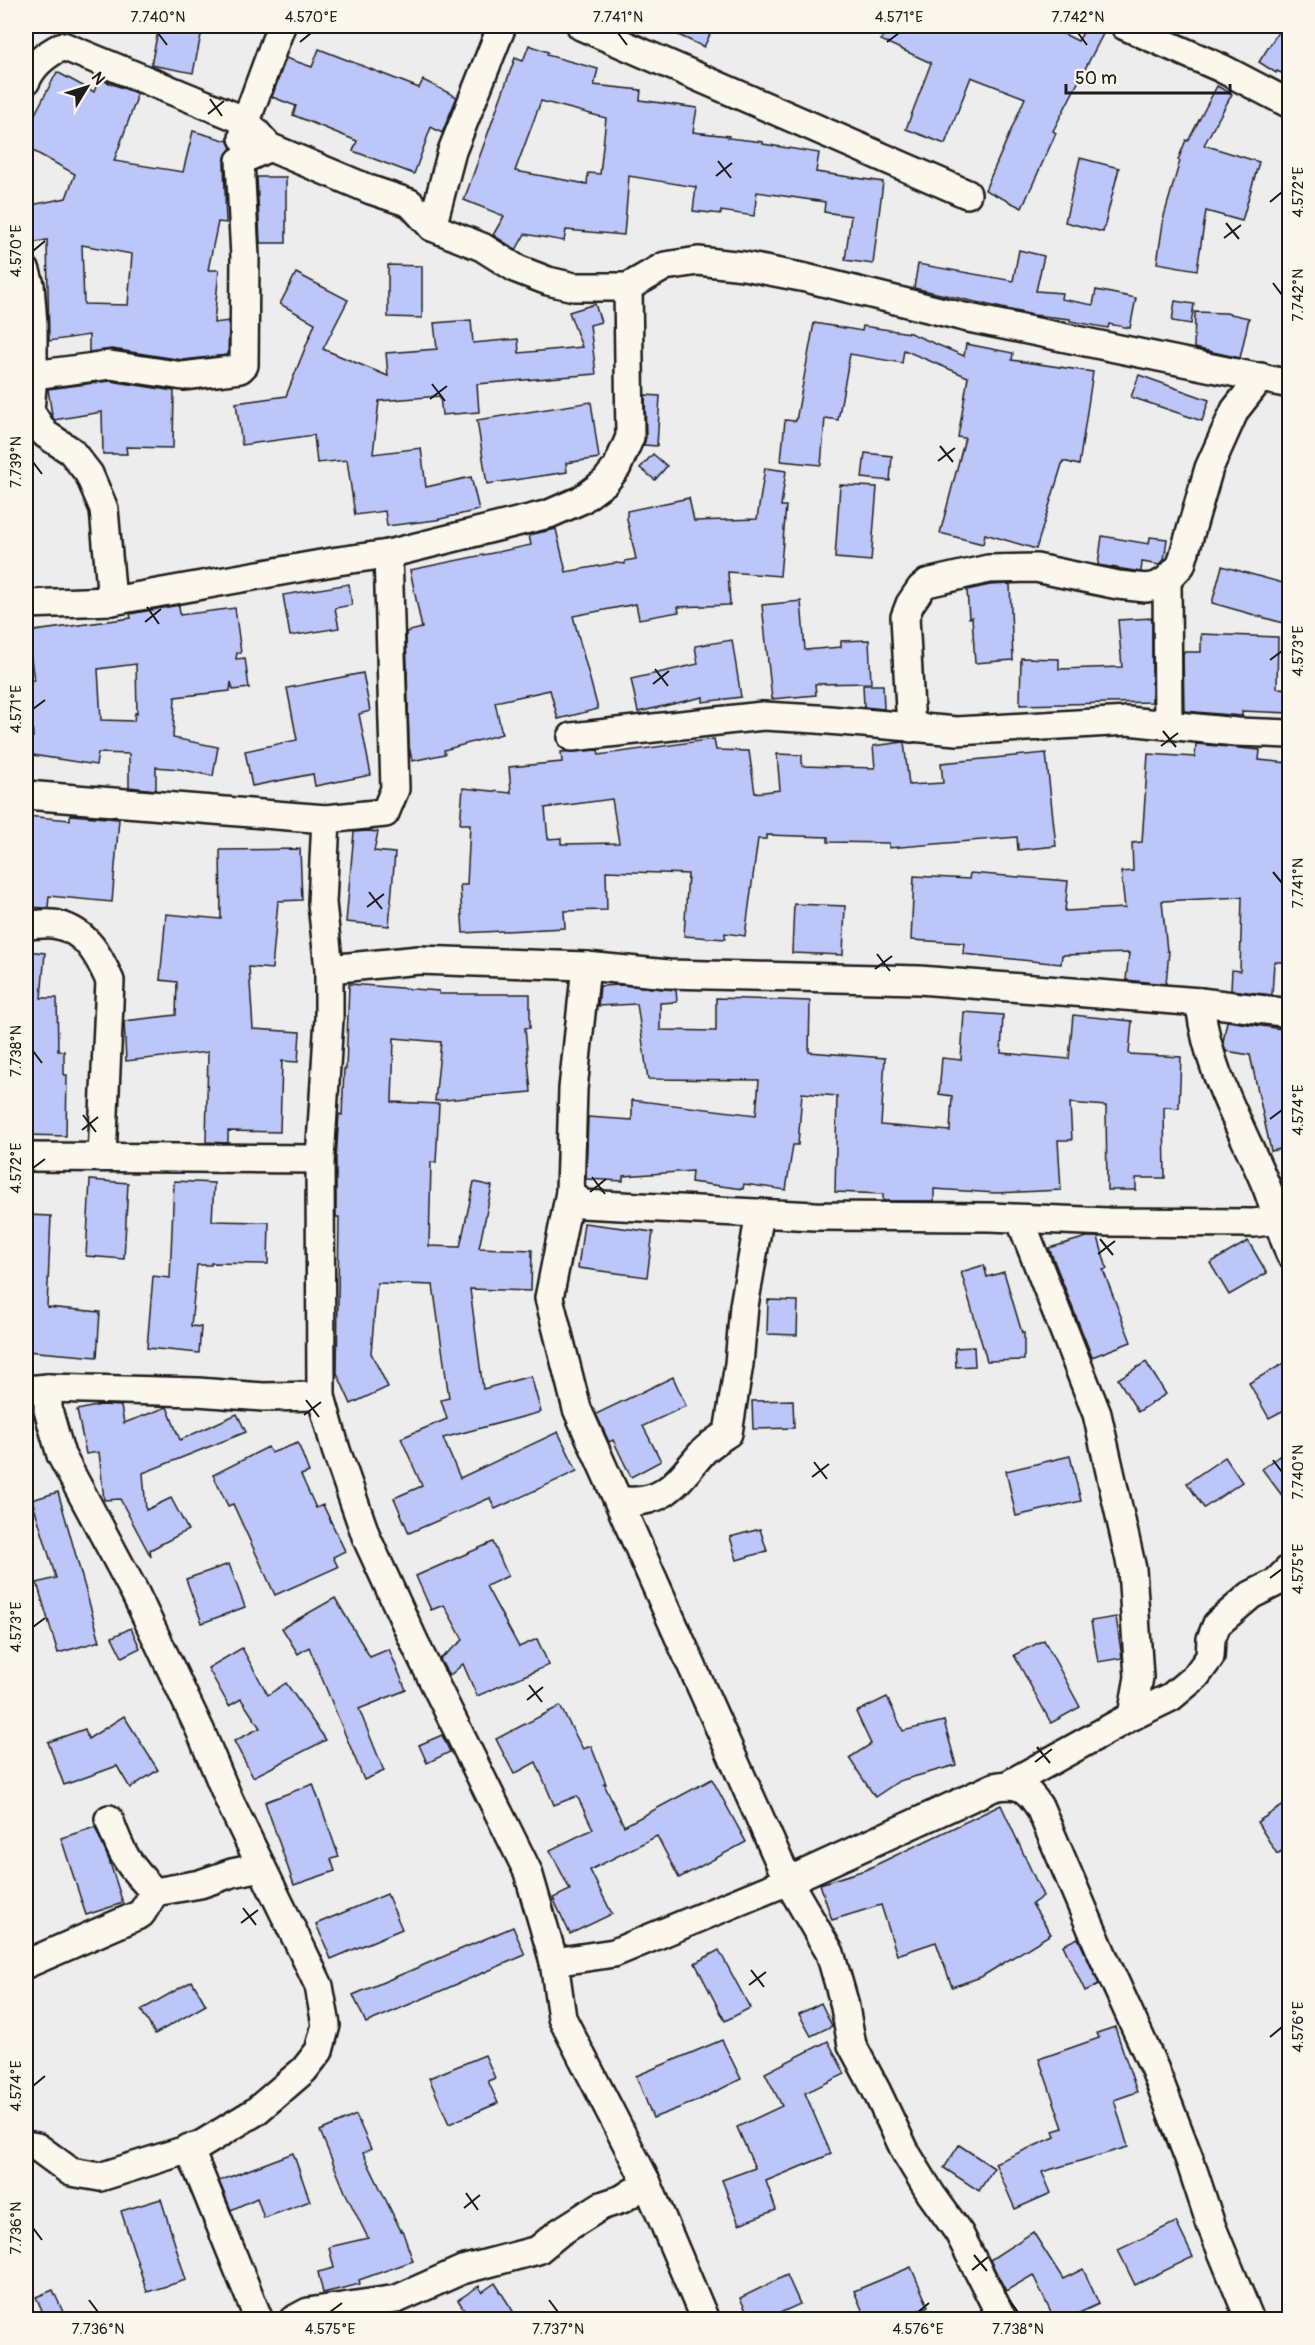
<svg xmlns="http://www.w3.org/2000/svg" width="1315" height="2345" viewBox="0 0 1315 2345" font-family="Pangolin,sans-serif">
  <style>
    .building { fill: #bcc6f8; stroke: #1c1c1c; stroke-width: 1.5; fill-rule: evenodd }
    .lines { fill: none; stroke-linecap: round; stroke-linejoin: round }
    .minor-casing { stroke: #1c1c1c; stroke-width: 32 }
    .minor { stroke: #fbf7ec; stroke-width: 27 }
    .ticks { fill: none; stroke: #1c1c1c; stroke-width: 2 }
    .neatline { fill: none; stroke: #1c1c1c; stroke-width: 2 }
    .ticks-label { font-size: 15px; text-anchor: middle; fill: #1c1c1c }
  </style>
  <rect width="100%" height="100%" fill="#eeedee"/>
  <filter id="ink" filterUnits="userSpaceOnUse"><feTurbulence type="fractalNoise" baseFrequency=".0167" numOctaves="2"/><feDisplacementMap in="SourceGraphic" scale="12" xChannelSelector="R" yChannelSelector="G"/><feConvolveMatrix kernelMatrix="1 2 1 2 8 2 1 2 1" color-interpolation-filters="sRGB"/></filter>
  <g filter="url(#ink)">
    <g class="building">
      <path d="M159,26h44l-10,47 -42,-8z"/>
      <path d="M659,26h55l-10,21z"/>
      <path d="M888,26h160l30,15 9,-15h5l12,6 -51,99 3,2 -34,75 -37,-18 40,-92 -54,-21 -26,67 -39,-15 25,-66 -50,-23z"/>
      <path d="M1282,26h8v51l-13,-6 -1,2 -17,-11z"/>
      <path d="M529,45l19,7 -1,3 51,14 -4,16 47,5 -1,10 57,8 -4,24 36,4 -1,2 35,4v2l56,9 -3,19 67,10 -10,82 -28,-4 6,-44 -27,-4 1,-10 -68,-10 -3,24 -33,-5v3l-28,-3 3,-24 -67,-11 -5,59 -58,-5 -2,11 -39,-7 -9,16 -23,-15 11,-19 -40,-16 51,-142 8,3zM541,101l65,17 -6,56 -12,-1 -1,11 -72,-13z"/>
      <path d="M319,49l100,39 4,-8 34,17 -15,36 -11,-6 -17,47 -61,-23 4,-10 -64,-26 3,-9 -24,-9 14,-39 26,9z"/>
      <path d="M57,72l37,20 5,-13 37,14v7l-22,61 69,11 10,-41 35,10 3,7 -5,6 -2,8 2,61 -8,-1 -10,48h11l-5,53 15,-2 -1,34 -45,5 -71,-11 -23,3v-17l-40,6 -2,-101 -21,4v-38l40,-8 9,-24 -49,-27v-16zM82,245l50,9 -4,51 -44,-1z"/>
      <path d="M1217,86l15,8 -28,51 55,17 -17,59 -36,-10 -9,59 -40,-7 7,-47 16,-55 -2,-1 8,-20 2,1z"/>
      <path d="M1080,158l39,10 -16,64 -38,-10z"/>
      <path d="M257,177h29v66h-26z"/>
      <path d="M1019,250l25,6 -8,35 26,2 -1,6 32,6 3,-15 40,8 -6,30 -21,-4 -1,4 -38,-7v-2l-37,-4 -119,-27 4,-24 95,17z"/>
      <path d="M388,265l34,1v52l-34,-1z"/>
      <path d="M296,273l52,27 -25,49 65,27 -2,-23 51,-4 -3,-26 37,-3 2,23 45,-4 1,14 63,-6 -13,-35 26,-8 6,18 -11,3 6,49 -119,10 2,28 -37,3 -2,-19 -61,5 -6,53 48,-6 5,39 45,-10 8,33 -43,10 -49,6 -2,-15 -30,4 -8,-55 -30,3 -3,-28 -72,10 -6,-42 50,-7 29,-73 -35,-19z"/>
      <path d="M1175,301l19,3 -3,20 -19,-3z"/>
      <path d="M1195,312l31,1 23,5 -9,40 -46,-10z"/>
      <path d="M814,323l48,8 1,-5 47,7 54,23 2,-12 47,9 -1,7 81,12 -14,93 -16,-4 -27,88 -51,-15 -2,10 -43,-11 25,-95 -7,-1 10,-60 -64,-27 -2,13 -52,-9 -12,66 -13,-2 -4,47 -40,-4 4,-41 11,1z"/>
      <path d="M1139,375l70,25 -7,21 -71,-24z"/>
      <path d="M110,381l64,10 -1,57 -47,-1 1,7h-24l-1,-42 -48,8 -2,-5 -4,-26z"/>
      <path d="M645,395l15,1 -3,50 -13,-1 2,-8z"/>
      <path d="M591,402l8,56 -33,5 1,9 -80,12 -10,-64z"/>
      <path d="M865,453l27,3 -2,25 -28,-3z"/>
      <path d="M653,454l14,12 -12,14 -15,-12z"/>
      <path d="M765,468l21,3 -5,35h5l-6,70 -52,-4 2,33 -52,2 1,5 -40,7 -3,-15 -63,12 25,93 -40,10 -8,-29 -55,12 7,32 -58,16 1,4 -33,7 -3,-15 -3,-114 16,-4 -12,-58 121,-25 -2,-10 27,-6 10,43 49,-9 10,1v-3l11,-2 -9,-40v-8l62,-13 5,23 63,-2z"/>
      <path d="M840,485l37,2 -6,74 -36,-3z"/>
      <path d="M1102,536l47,8 1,-7 17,2 -3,21 -5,5 -17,-3 -1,10 -43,-7z"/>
      <path d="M1222,566l68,19v40l-78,-22z"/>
      <path d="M349,584l3,21 -17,3 4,20 -49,8 -7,-41z"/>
      <path d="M1010,584l3,76 -38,3 -3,-46 -3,1 -2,-28 23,-5z"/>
      <path d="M801,601l4,49 36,-3v-6l28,-1 2,43 -56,1 1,11 -44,4 -10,-94z"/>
      <path d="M179,605l1,10 55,-7 6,45h-4l-1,6 9,-1 4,30 -16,2 -2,-8 -1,9 -55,6 -2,41 45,9 -5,29 -34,-7 -23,-2v23l-27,-3v-33l-31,-1 -2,12 -70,-11v-17h7l-4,-56 5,-1 -7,-48 104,-14 -1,-4zM136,664l1,50 -2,-1 -1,8 -33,-1 -3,-51z"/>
      <path d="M1152,618v84l-132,3 1,-47 38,1v10l63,-2 -4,-47z"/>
      <path d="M1201,634l77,3 -1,51 13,1v24l-48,-2v5l-58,-5 -1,-59h18z"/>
      <path d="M732,640l9,57 -38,5v-5l-65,15 -7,-33 67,-15 -3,-18z"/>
      <path d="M363,673l7,38 -11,3 12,61 -56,11 -2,-12 -61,12 -7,-35 52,-11 -10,-52z"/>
      <path d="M863,685h20l1,24 -20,-2z"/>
      <path d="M714,739l2,11 33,1 6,42 25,-3 -3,-36 25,1v11l73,2 -2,-22 31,-4 5,43 34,-2 -2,-20 105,-10 10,93 -38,4 -1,-13 -128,11v-5l-61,-1v-5l-61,-2v4h-9l-13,97 -20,-3v6l-41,-3 4,-62 -82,-3 1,39 -43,1 1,17 -102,5 -3,-48h7l3,-61h-10l3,-36 48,5 -2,-26 53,-5 -1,-10 37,-2 1,5zM612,799l7,44 -58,1v-6l-13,1 -3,-31z"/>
      <path d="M1196,744l64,6 -1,10 30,3 -1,199h-14l-2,33 -41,-5 1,-20 8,1 2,-74 -80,4 5,50h2l-3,33 -40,-4 3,-27 -67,2 -1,9 -98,-10 1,-11 -53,-3 3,-64 55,3 1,-6 98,8 -3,30 60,-3 -4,-36 12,-1 -1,-28 10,-1 6,-88 47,3z"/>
      <path d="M70,815l49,4 -7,83 -63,-6 -1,12 -22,-1v-91l44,4z"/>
      <path d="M368,831l10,1 -4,19 21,2 -6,73 -43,-4 8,-90z"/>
      <path d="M300,849l2,51 -24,1 -6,68 -23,-2 4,62 47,3 -2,30 -16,-1 -2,71 -52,-1v12l-22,-1 2,-90 -82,9 -2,-40 52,-6 1,-33 -17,-2 6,-66 55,5 -1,-69z"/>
      <path d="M794,904l51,2 -2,49 -51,-2z"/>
      <path d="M26,951l19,2 -4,45h16l1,53h6v24h3l-1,61 -40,-1z"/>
      <path d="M349,984l90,7v3h91v34h-5l6,64 -96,9 6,-59 -47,-4 -2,64 47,2 -3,59 -5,-1 -2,84 31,1 14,-65 18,4 -13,62 53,2 -1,41 -61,-2 13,100 48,-13 10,36 -98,26 17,40 98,-46 19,39 -82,38 -5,-11 -81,35 -15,-35 28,-12 -21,-48 46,-19 -6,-19 8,-2 -16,-113 -56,-2 -6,70 17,34 -37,17 -14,-31 2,-156h-3v-58l3,-45 3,1 2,-46h2z"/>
      <path d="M621,985l55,5 1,12 -17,1v27l56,1v-33l94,3 -1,51 76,6 -4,67 69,6 2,-35 -13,-2 3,-36 19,2 3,-48 39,3 -2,38 68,6 4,-44 59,6 -3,33 52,3 -2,51 -15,-1 1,71h-29v12h-29l-1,-84 -36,-3 2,37h-14l3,50 -65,3 -62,-4v12h-51v-7l-48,-2 2,-96 -35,-3 -4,52h-5l-7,45 -42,-6 -1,5 -52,-7 1,-11 -69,5v5l-37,-2 2,-62 44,3v-20l124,15 3,-35 -111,-1 -11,-75 -39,2 2,-20z"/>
      <path d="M1227,1021l62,9 -6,34 7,-2v85l-19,4 -21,-96 -24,-4 -3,-9z"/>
      <path d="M90,1180l38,3 -4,76 -38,-3z"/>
      <path d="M174,1181l40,2 -2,38 57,1 -1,42 -57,-1v2h-14l-6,61 10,1 -2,26 -52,-5 6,-72 17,2z"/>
      <path d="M26,1215l25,1 -4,91 53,5 -3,45 -71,-6v-51l3,-37 -3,-1z"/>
      <path d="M584,1223l69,9 -6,45 -69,-9z"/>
      <path d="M1087,1237h11l9,32 -4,1 28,72 -39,15 -43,-109z"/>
      <path d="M1248,1241l19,32 -38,22 -19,-32z"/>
      <path d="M984,1265l3,12 17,-5 18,61h2v27l-37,1 -26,-89z"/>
      <path d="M768,1300l30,1 -1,34 -30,-1z"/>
      <path d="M974,1347l1,19 -19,1 -1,-19z"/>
      <path d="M1290,1360v47l-21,11 -20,-35z"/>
      <path d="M1146,1362l20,32 -28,18 -20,-33z"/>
      <path d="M673,1377l13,29 -43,20 18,35 -30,16 -18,-37 -4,2 -13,-28z"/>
      <path d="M793,1400l1,28 -41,1 -1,-28z"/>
      <path d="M101,1405l20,1 3,17 43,-16 13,33 57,-26 9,18 -103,41 3,37 25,-12 17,32 -38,20 1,7 -31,-58 -16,1 -5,-48 -13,2 -9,-44z"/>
      <path d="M298,1443l11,29 -8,3 15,33 7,-3 22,46 -12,6 5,10 -63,28 -42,-91 -5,2 -15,-31 55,-28 3,6z"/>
      <path d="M1290,1448v58l-28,-37z"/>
      <path d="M1070,1456l11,45 -65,15 -10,-45z"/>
      <path d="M1225,1457l17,25 -38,26 -17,-25z"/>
      <path d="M58,1492l42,149 -42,12 -21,-70 19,-5 -24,-78z"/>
      <path d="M760,1529l7,22 -30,9 -7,-23z"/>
      <path d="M493,1542l15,34 -22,10 33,61 18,-8 12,26 -72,31 -14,-32 -14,12 -9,-17 23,-19 -19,-35 -13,5 -15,-34z"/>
      <path d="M229,1564l16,43 -43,16 -16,-44z"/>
      <path d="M335,1598l35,59 19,-8 17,41 -47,19 25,62 -20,9 -55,-133 -11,7 -16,-26z"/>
      <path d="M1116,1617l6,41 -24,4 -7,-41z"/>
      <path d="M131,1628l9,20 -18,9 -10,-20z"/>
      <path d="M1044,1640l36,67 -29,16 -37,-68z"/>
      <path d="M242,1648l26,47 18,-12 40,57 -73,37 -19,-36 26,-13 -19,-29 -12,7 -21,-38z"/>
      <path d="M887,1697l16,34 41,-10 12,44 -57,16 -24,16 -26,-39 22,-14 -15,-32z"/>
      <path d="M560,1706l23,43 8,-3 15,38h-2l20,42 88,-47 34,63 -67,36 -22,-42 -67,34 22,44 -42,20 -17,-36 17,-8 -20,-40 43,-21 -16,-33 -23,9 -18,-43 -22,12 -18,-35z"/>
      <path d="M124,1716l34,54 -28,18 -13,-22 -53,19 -16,-43 37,-13 3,10z"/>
      <path d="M442,1735l8,17 -23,11 -8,-18z"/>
      <path d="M313,1784l26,73 -8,2 4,12 -41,14 -29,-83z"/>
      <path d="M1290,1801v45l-13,8 -20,-32z"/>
      <path d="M1001,1805l42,91 -11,8 19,30 -70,43 -29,10 -16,-45 -39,13 -16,-50 -49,15 -12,-36 45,-14z"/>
      <path d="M95,1827l14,33 14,43 -37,12 -25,-77z"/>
      <path d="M387,1894l15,35 -71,30 -15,-35z"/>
      <path d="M513,1927l12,28 -159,68 -13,-28z"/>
      <path d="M1078,1938l21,46 -14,7 -22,-46z"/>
      <path d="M719,1950l31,58 -25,13 -30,-58z"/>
      <path d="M192,1981l14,24 -51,29 -14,-24z"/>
      <path d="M821,2003l11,23 -21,10 -12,-22z"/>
      <path d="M1115,2027l22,65 -23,8 14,47 -86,25 9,21 -36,16 -20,-46 60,-26 -2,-6 10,-3 -24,-69 60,-21 -2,-5z"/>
      <path d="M722,2040l19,39 -44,22 -44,17 -17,-42z"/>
      <path d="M828,2041l17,33 -40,19 26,61 -65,27 10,29 -37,14 -17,-44 33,-12 -18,-41 45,-21 -17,-33z"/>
      <path d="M485,2055l10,23 -7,3 10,22 -49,21 -20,-46z"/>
      <path d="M356,2115l15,34 -8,4 38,78 1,-1 11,31 -54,19 1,4 -37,9 -5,-21 16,-4 -5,-21 39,-9 -23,-46 -25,-61z"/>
      <path d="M959,2145l35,23 -15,23 -35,-23z"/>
      <path d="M293,2153l17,48 -46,17 -7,-20 -26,12 -12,-29z"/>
      <path d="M161,2199l25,81 -39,12 -26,-81z"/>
      <path d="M1176,2222l17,35 -58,28 -17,-35z"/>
      <path d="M1033,2232l30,47 20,-10 16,35 -33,15h-12l-21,-44 -27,16 -16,-31z"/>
      <path d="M911,2267l17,39 -30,13h-32l-12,-28z"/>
      <path d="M787,2275l13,29 -33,15h-17l-10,-21z"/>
      <path d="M495,2283l23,36h-48l-12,-19 21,-14 3,6z"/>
      <path d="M53,2290l11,24 -12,5h-6l-10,-22z"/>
    </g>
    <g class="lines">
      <defs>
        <g id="minor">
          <path d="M581,26l386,168"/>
          <path d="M1125,26l96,42 69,36"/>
          <path d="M26,81c7,-17 20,-27 37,-35l183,75 23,26 102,43 39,13 22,24 50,20 35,22 31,12 26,6h54l37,-21 33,-5 46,5 62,12 158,39 326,67"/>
          <path d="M243,138l3,-17 35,-95"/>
          <path d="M432,227l20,-76 50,-125"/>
          <path d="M26,271l4,14 3,39v51l-3,36 15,23 26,17 18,23 15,35 8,92"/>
          <path d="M33,375l77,-10 73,11 57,-7 4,-4 1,-108 -5,-96 29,-14"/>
          <path d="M388,554l7,235 -10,24 -59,6 -4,84 7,66v50l-9,140 1,237 15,54 31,89 52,113 109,220 26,90 8,56 85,165 58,137"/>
          <path d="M1167,580l1,145"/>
          <path d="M26,604l86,-3 226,-40 50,-7 161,-40 32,-14 24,-18 12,-15 13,-30 -2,-150"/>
          <path d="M911,728l-6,-111 5,-13 11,-16 6,-5 61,-14 48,-1 82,17 28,3 11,-2 10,-6 14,-15 28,-97 26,-58 26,-33"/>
          <path d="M572,737l191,-21 54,3 140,12 171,-10 108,11 54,2"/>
          <path d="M26,795l300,24"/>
          <path d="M26,925c10,0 23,-3 32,0 29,7 41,31 52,56l-8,176"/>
          <path d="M586,966l-13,123 -3,103 12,12 233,12 175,1 118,5 146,1 23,-3"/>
          <path d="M329,969l90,-9 167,6 82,8 251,6 281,22 90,11"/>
          <path d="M1200,1002c6,67 42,125 67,186 8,21 14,44 23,66"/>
          <path d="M26,1157l294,2"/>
          <path d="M570,1192l-21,106 28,111 211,472 42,72 14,49 8,43 24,45 30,63 25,41 28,39 44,87"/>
          <path d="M26,1390l22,-2 150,4 65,5 58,-1"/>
          <path d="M618,1500c45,7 58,-17 84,-47 7,-8 17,-14 26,-20l11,-69 5,-58 16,-93"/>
          <path d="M1132,1716l39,-19 25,-21 14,-19 1,-18 6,-15 34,-29 24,-12 15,-15"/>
          <path d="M1011,1783l121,-67 7,-39 -7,-108 -35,-155 -77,-195"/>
          <path d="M109,1819c12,34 19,47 46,73"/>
          <path d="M554,1962l60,-9 174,-72 206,-94c24,-5 33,0 46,21l63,148 52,114 35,91 21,64 39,95"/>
          <path d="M26,1964l115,-50 14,-22 45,-8 32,-11 29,-6"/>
          <path d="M26,2145l11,2 34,25 29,5 99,-31 56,-34 49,-42 15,-19 7,-26 -7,-39 -17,-36 -73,-150 -29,-70 -65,-137 -74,-138 -13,-45v-22"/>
          <path d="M189,2148l70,172"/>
          <path d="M293,2320l15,-8 89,-13 65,-29 76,-20 22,-18 41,-26 21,-7 25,-16"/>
        </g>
      </defs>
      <use href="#minor" class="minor-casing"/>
      <use href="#minor" class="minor"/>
    </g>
  </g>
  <path class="ticks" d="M158,33l9,12M618,33l9,12M1078,33l9,12M300,42l11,-9M887,42l12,-9M210,99l12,17M208,114l16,-13M718,161l13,17M716,176l16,-13M1270,202l12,-10M1226,223l13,16M1224,238l17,-13M33,251l12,-10M1273,283l9,12M432,384l13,17M430,399l17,-13M940,446l13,16M938,461l17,-13M33,462l9,12M147,607l12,17M145,622l16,-13M1270,660l12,-9M655,669l13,17M653,684l16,-13M33,709l12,-9M1163,731l13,16M1161,746l17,-13M1273,872l9,11M369,892l13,17M367,907l17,-13M877,954l13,17M875,969l17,-13M33,1051l9,12M83,1115l13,17M1270,1119l12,-9M82,1130l16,-13M33,1168l12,-9M592,1177l13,17M590,1192l16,-13M1100,1239l13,16M1098,1254l17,-13M306,1400l13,17M304,1415l17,-13M1273,1460l9,12M814,1462l13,17M812,1477l17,-13M1270,1578l12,-9M33,1627l12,-9M529,1685l13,17M527,1700l16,-13M1037,1747l13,16M1035,1762l17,-13M243,1908l13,17M241,1923l17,-13M751,1970l13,17M749,1985l17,-13M1270,2037l12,-10M33,2086l12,-10M466,2193l12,17M464,2208l16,-13M33,2228l9,12M974,2255l13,16M972,2270l16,-13M89,2300l9,12M549,2300l9,12M1009,2300l9,12M330,2312l12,-9M918,2312l11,-9"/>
  <rect width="1315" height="2345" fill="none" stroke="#fbf7ec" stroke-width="66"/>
  <g transform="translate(87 87) rotate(52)" stroke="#fbf7ec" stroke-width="4.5" paint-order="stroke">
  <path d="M0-4.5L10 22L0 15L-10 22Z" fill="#1c1c1c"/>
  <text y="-9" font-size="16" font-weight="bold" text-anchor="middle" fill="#1c1c1c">N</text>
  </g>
  <path d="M1066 84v9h164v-9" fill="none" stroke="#1c1c1c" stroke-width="3"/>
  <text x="1075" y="84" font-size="18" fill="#1c1c1c" stroke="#fbf7ec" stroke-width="4.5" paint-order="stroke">50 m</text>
  <rect x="33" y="33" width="1249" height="2279" class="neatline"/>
  <g class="ticks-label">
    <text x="158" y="22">7.740°N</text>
    <text x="311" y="22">4.570°E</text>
    <text x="618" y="22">7.741°N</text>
    <text x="899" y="22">4.571°E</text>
    <text x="1078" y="22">7.742°N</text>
    <text transform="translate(1298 192) rotate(-90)" y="5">4.572°E</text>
    <text transform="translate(16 251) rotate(-90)" y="5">4.570°E</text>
    <text transform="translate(1298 295) rotate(-90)" y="5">7.742°N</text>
    <text transform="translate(16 462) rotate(-90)" y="5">7.739°N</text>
    <text transform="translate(1298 651) rotate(-90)" y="5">4.573°E</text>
    <text transform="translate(16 709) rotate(-90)" y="5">4.571°E</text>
    <text transform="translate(1298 883) rotate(-90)" y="5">7.741°N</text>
    <text transform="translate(16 1051) rotate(-90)" y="5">7.738°N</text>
    <text transform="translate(1298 1110) rotate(-90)" y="5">4.574°E</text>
    <text transform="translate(16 1168) rotate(-90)" y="5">4.572°E</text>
    <text transform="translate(1298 1472) rotate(-90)" y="5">7.740°N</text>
    <text transform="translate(1298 1569) rotate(-90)" y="5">4.575°E</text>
    <text transform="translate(16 1627) rotate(-90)" y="5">4.573°E</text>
    <text transform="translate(1298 2027) rotate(-90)" y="5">4.576°E</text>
    <text transform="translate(16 2086) rotate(-90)" y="5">4.574°E</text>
    <text transform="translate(16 2228) rotate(-90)" y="5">7.736°N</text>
    <text x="98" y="2334">7.736°N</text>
    <text x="330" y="2334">4.575°E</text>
    <text x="558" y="2334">7.737°N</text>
    <text x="918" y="2334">4.576°E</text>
    <text x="1018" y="2334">7.738°N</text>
  </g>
</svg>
